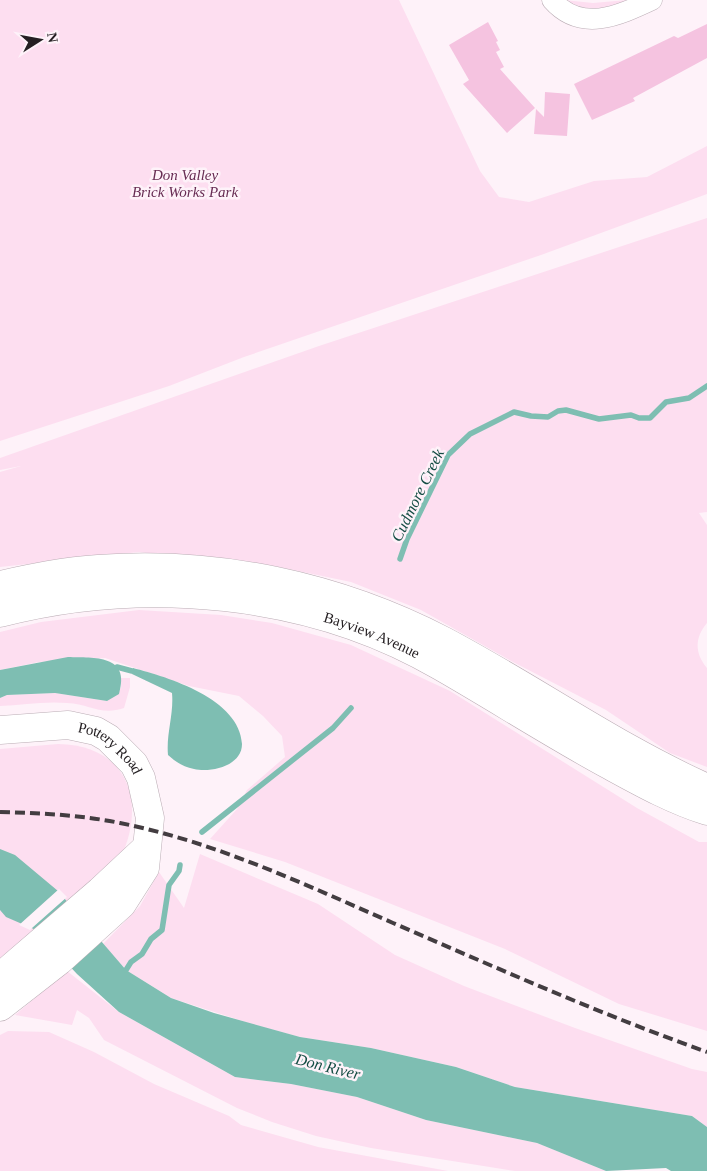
<svg xmlns="http://www.w3.org/2000/svg" width="707" height="1171" viewBox="0 0 707 1171" font-family="'Times New Roman',serif">
  <style>
    .green { fill: #fddef0 }
    .water { fill: #7ebeb2 }
    .pier { fill: #fef2f9 }
    .lines { fill: none; stroke-linecap: round; stroke-linejoin: round }
    .stream { stroke: #7ebeb2; stroke-width: 5.5 }
    .building { fill: #f5c3e0 }
    .street-casing { stroke: #bbadb5; stroke-width: 21 }
    .secondary-casing { stroke: #bbadb5; stroke-width: 29 }
    .street { stroke: #fff; stroke-width: 20 }
    .secondary { stroke: #fff; stroke-width: 28 }
    .rail { stroke: #433d41; stroke-width: 4; stroke-dasharray: 10 5; stroke-linecap: butt }
    .labels { text-anchor: middle; stroke-width: 5; stroke-linejoin: round; paint-order: stroke }
    .park-label { font-size: 15px; font-style: italic; fill: #672c53; stroke: #fef2f9 }
    .street-label { font-size: 15px; fill: #241f22; stroke: #fef2f9 }
    .water-label { font-size: 16px; font-style: italic; fill: #154d44; stroke: #fef2f9 }
  </style>
  <rect width="100%" height="100%" fill="#fef2f9"/>
  <g class="green">
    <path d="M0,0h399l81,171 19,26 30,5 65,-21 53,-4 60,-31v48l-166,61 -297,102 -75,29 -169,55z"/>
    <path d="M564,0l29,3 34,-3c-24,11 -39,12 -63,0z"/>
    <path d="M707,218v294l-8,1 8,12v98c-12,14 -13,30 0,45v99l-37,-14 -64,-43 -93,-48 -92,-52 -70,-28 -77,-16 -135,-14 -139,15v-95l21,-6 -21,4v-12l319,-112z"/>
    <path d="M139,610l82,5 51,8 79,22 99,46 187,117 62,34h8v189l-88,-27 -114,-55 -220,-87 -75,-23 27,-30 10,-19 38,-33 -3,-21 -19,-20 -24,-20 -50,-10 -84,-28 -66,4 -39,8v-38l41,-10z"/>
    <path d="M121,678h9v9l-6,21c-23,8 -34,-4 -57,-5 -22,-2 -45,2 -67,3v-8l7,-3 48,-2 52,8 14,-13z"/>
    <path d="M58,744c67,1 89,54 64,111l-122,113v-219z"/>
    <path d="M200,854l118,50 77,51 69,31 111,42 117,41 15,3v55l-15,-11 -177,-29 -59,-20 -85,-19 -71,-11 -45,-12 -84,-27 -45,-28 -23,-26 37,-38 19,-34 25,36z"/>
    <path d="M67,971l52,41 116,65 56,7 66,13 69,23 111,23 69,28h-91l-144,-23 -55,-12 -44,-14 -35,-14 -133,-68 -15,-22 -12,-8 -5,15 -57,-10z"/>
    <path d="M8,1031l41,1 45,20 60,32 75,32 12,9 77,22 130,24h-448v-136z"/>
  </g>
  <g class="water">
    <path d="M68,657c26,1 63,-3 51,37l-12,7 -52,-8 -48,2 -7,3v-28z"/>
    <path d="M133,668c35,9 107,31 109,76 0,22 -31,29 -48,25 -11,-2 -18,-7 -26,-14 -2,-21 6,-41 4,-62l-40,-19z"/>
    <path d="M0,849l15,6 43,36 68,79 45,28 43,15 86,24 71,11 85,19 59,20 177,29 15,11v44h-36l-5,-3 -60,3 -69,-28 -111,-23 -69,-23 -66,-13 -56,-7 -116,-65 -42,-38 -41,-44 -30,-13 -6,-7z"/>
  </g>
  <path class="pier" d="M59,889l8,8 -35,31 -2,2 -11,-5z"/>
  <g class="lines">
    <g class="stream">
      <path d="M400,559l7,-20 41,-84 22,-21 44,-22 17,4 17,1 10,-6 8,-1 33,9 32,-4 8,3h11l16,-16 23,-4 18,-12"/>
      <path d="M117,667l15,4"/>
      <path d="M202,832l131,-104 18,-20"/>
      <path d="M126,970l5,-8 11,-8 9,-15 11,-9 7,-45 10,-14 1,-6"/>
    </g>
  </g>
  <g class="building">
    <path d="M488,22l10,19 -2,1 4,8 -4,2 8,15 -4,2 35,39 -28,25 -44,-49 6,-4 -20,-35z"/>
    <path d="M707,24v34l-74,40 2,3 -43,19 -18,-36 100,-48 4,2z"/>
    <path d="M545,92l25,2 -3,42 -33,-2 2,-25 8,8z"/>
  </g>
  <g class="lines">
    <defs>
      <path id="street" d="M552,0c29,33 66,16 100,0"/>
      <g id="secondary">
        <path d="M0,585c32,-7 65,-14 98,-16 119,-9 240,17 346,72 89,47 171,106 263,147"/>
        <path id="s1" d="M0,613c144,-37 310,-23 440,53 56,32 110,67 167,98 33,18 65,36 100,47"/>
        <path id="s2" d="M0,730l68,-5 28,6 12,7 26,26 7,14 9,40 -5,50 -23,36 -63,57 -59,46"/>
        <path d="M0,977l100,-86 46,-43"/>
      </g>
    </defs>
    <use href="#street" class="street-casing"/>
    <use href="#secondary" class="secondary-casing"/>
    <use href="#street" class="street"/>
    <use href="#secondary" class="secondary"/>
    <path class="rail" d="M0,812c40,1 81,3 120,11 95,19 184,61 273,100 104,45 207,91 314,129"/>
  </g>
  <g class="labels">
    <g class="park-label">
      <text x="185" y="180">Don Valley<tspan x="185" dy="17">Brick Works Park</tspan></text>
    </g>
    <g class="street-label">
      <text dy="5" stroke="none"><textPath href="#s1" startOffset="379">Bayview Avenue</textPath></text>
      <text dy="5" stroke="none"><textPath href="#s2" startOffset="118">Pottery Road</textPath></text>
    </g>
    <g class="water-label">
      <text transform="translate(417 495) rotate(-64)" y="6">Cudmore Creek</text>
      <text transform="translate(328 1066) rotate(14)" y="6">Don River</text>
    </g>
  </g>
  <g transform="translate(40 40) rotate(79)" stroke="#fef2f9" stroke-width="4" paint-order="stroke">
  <path d="M0-4L9 19L0 12L-9 19Z" fill="#241f22"/>
  <text y="-8" font-size="14" font-weight="bold" text-anchor="middle" fill="#241f22">N</text>
  </g>
</svg>
